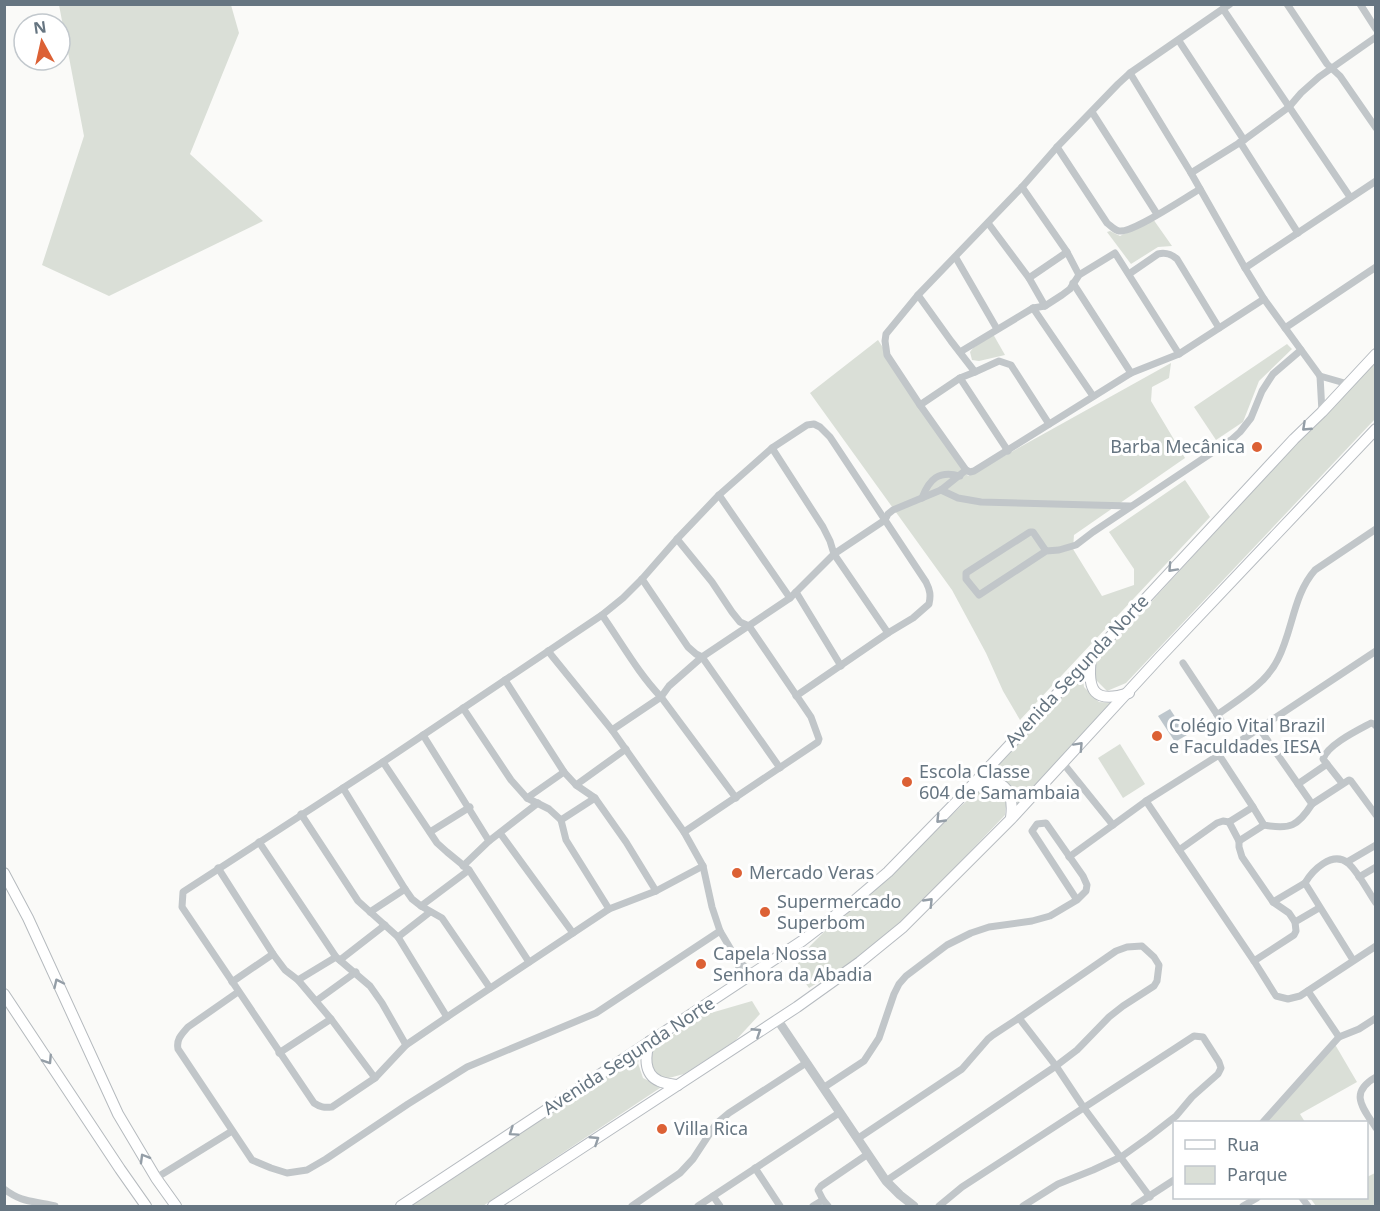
<svg xmlns="http://www.w3.org/2000/svg" width="1380" height="1211" viewBox="0 0 1380 1211" font-family="'Noto Sans',sans-serif">
  <style>
    .green { fill: #dadfd7 }
    .water { fill: #bdc6cc }
    .lines { fill: none; stroke-linecap: round; stroke-linejoin: round }
    .secondary-casing { stroke: #b6bbc0; stroke-width: 12 }
    .primary-casing { stroke: #b5babe; stroke-width: 12 }
    .minor { stroke: #c1c6c9; stroke-width: 7 }
    .tertiary { stroke: #c1c6c9; stroke-width: 9 }
    .secondary { stroke: #fff; stroke-width: 10 }
    .primary { stroke: #fff; stroke-width: 10 }
    .oneway { stroke: #949ea7 }
    .poi-dot { fill: #dc6135; stroke: #fff; stroke-width: 2 }
    .labels { text-anchor: middle; stroke-width: 6; stroke-linejoin: round; paint-order: stroke }
    .poi-label { font-size: 18px; fill: #667581; stroke: #fff; text-anchor: start }
    .street-label { font-size: 18px; fill: #667581; stroke: #fff }
  </style>
  <rect width="100%" height="100%" fill="#fafaf8"/>
  <g class="green">
    <path d="M59,5h172l8,28 -49,121 73,67 -154,75 -67,-31 42,-129z"/>
    <path d="M1153,219l19,27 -14,1 -27,17 -24,-32 3,-1 10,5z"/>
    <path d="M993,334l12,21 -26,6 -7,-1 -2,-8 3,-4z"/>
    <path d="M878,340l90,136 203,-113 -2,15 -17,9 -1,14 34,57 -111,77 -1,14 29,47 32,-11v-16l-25,-37 76,-52 25,37 -190,203 -17,-29 -17,-38 -34,-63 -142,-197z"/>
    <path d="M1287,344l5,5 -33,32 -16,41 -27,18 -22,-33z"/>
    <path d="M1375,358v61l-249,264 -19,8 -13,-13 1,-15z"/>
    <path d="M1082,673l2,14 15,15 13,1 -97,107 -1,-15 -12,-19h-13l-3,3z"/>
    <path d="M1120,744l25,40 -22,14 -25,-40z"/>
    <path d="M988,787l10,1 9,9 -2,18 -104,109 -44,35 -48,29 -14,-20 15,-22 19,-19 60,-53 86,-81z"/>
    <path d="M752,1001l8,13 -25,27 -51,33 -19,5 -11,-6 -6,-18 7,-7 42,-31z"/>
    <path d="M1333,1041l24,41 -57,32 5,8h-38z"/>
    <path d="M641,1052l-3,11 5,15 16,8h4l-180,120h-75z"/>
    <path d="M1375,1173v33h-59l-6,-8h56l1,-21z"/>
  </g>
  <path class="water" d="M1170,709l17,26 -12,7 -17,-26z"/>
  <g class="lines">
    <defs>
      <g id="secondary">
        <path d="M1091,658c-4,33 3,46 38,35"/>
        <path d="M972,789c29,-15 43,-1 39,29"/>
        <path d="M650,1041c-5,13 -7,33 9,40 6,3 13,3 19,4"/>
        <path d="M401,1206l401,-265 52,-40 34,-29 78,-80 328,-353 28,-27 54,-58"/>
        <path d="M493,1206l304,-199 63,-45 43,-35 108,-108 149,-162 216,-228"/>
      </g>
      <g id="primary">
        <path d="M4,873l24,45 90,196 38,64 20,28"/>
        <path d="M4,994l116,175 26,37"/>
      </g>
    </defs>
    <use href="#secondary" class="secondary-casing"/>
    <use href="#primary" class="primary-casing"/>
    <g class="minor">
      <path d="M1230,4l-100,69 -12,11 -61,63 -35,40 -104,108 -32,39 -1,7 2,14 33,50 46,65 4,2 4,-1 157,-98 48,-19 85,-55"/>
      <path d="M1287,4l40,60 13,12 36,52"/>
      <path d="M1360,4l16,25"/>
      <path d="M1223,9l127,188"/>
      <path d="M1179,41l65,99"/>
      <path d="M1130,73l61,100 54,95"/>
      <path d="M1092,112l65,102"/>
      <path d="M1240,142l58,91"/>
      <path d="M1057,147l50,76c4,3 7,7 12,8 14,2 67,-34 81,-42"/>
      <path d="M1191,173l53,-33 45,-33 12,-14 18,-16 57,-40"/>
      <path d="M1022,187l45,65 12,23"/>
      <path d="M988,223l41,55 16,28"/>
      <path d="M956,258l41,71"/>
      <path d="M1129,274l29,-20c8,-2 13,0 19,5l42,69"/>
      <path d="M1029,278l38,-26"/>
      <path d="M1073,283l58,90"/>
      <path d="M918,295l33,46 24,31 -15,6 -40,27"/>
      <path d="M1033,308l60,88"/>
      <path d="M1285,328l91,-61"/>
      <path d="M960,352l73,-44 12,-2 17,-11 8,-6 9,-14 36,-22 64,101"/>
      <path d="M975,372l24,-11 12,4 38,59"/>
      <path d="M1320,376l28,8"/>
      <path d="M960,378l48,73"/>
      <path d="M1322,412l-2,-36 -56,-77 -19,-31 131,-87"/>
      <path d="M772,448l51,79 7,14 4,13 54,79"/>
      <path d="M941,490l17,8 23,4 149,4"/>
      <path d="M719,495l71,103"/>
      <path d="M922,498c7,-19 17,-28 38,-22"/>
      <path d="M677,539l35,43 20,30 8,10 9,4 62,91 8,22 -1,3 -134,90"/>
      <path d="M1046,551l-67,44 -13,-16v-6l64,-41h3l13,19 13,-1 17,-5 17,-13 138,-92 9,-8 11,-14 11,-27 11,-17 28,-24"/>
      <path d="M642,579l46,68 8,7 6,3 78,111"/>
      <path d="M796,592l45,74"/>
      <path d="M602,615c19,27 36,58 59,82l75,101"/>
      <path d="M548,651l64,79 72,102 19,34 9,41 8,24 16,27 16,16"/>
      <path d="M1376,651l-157,104 -73,46 108,160 22,35 12,3 12,-3 76,-50"/>
      <path d="M1183,663l45,68"/>
      <path d="M505,680l59,92 12,13"/>
      <path d="M463,708l48,72 16,18 22,11 12,11 5,20 43,69"/>
      <path d="M1217,715c22,-16 49,-31 61,-56 15,-29 15,-64 37,-89l61,-41"/>
      <path d="M612,730l49,-33 8,-11 33,-29 88,-59 44,-44 51,-34 3,-6 5,-4 48,-20 25,-20"/>
      <path d="M423,735l66,106"/>
      <path d="M626,749l-50,36 19,13 31,44 30,49"/>
      <path d="M383,762l54,81 10,9 22,18 60,92"/>
      <path d="M1063,763l50,62"/>
      <path d="M1342,783l-19,-24c4,-14 35,-29 48,-36l3,1 2,2"/>
      <path d="M1298,784l29,-20"/>
      <path d="M343,788l62,101 7,10 9,7 21,12 48,70"/>
      <path d="M527,798l37,-26"/>
      <path d="M1312,804l37,-24 2,1 25,34"/>
      <path d="M1253,807l11,18c26,5 34,1 48,-21l-53,-76"/>
      <path d="M301,814l57,87 40,36 49,80"/>
      <path d="M561,820l34,-22"/>
      <path d="M1229,822l10,19v6l3,10 31,45 16,11 6,9"/>
      <path d="M430,832l40,-25"/>
      <path d="M500,833l73,100"/>
      <path d="M1239,841l25,-16"/>
      <path d="M259,842l77,115 34,29 12,17 24,42"/>
      <path d="M1179,850l38,-27 6,-2 6,1 24,-15 -34,-52"/>
      <path d="M1069,857l77,-56"/>
      <path d="M1347,862l29,-17"/>
      <path d="M463,866l26,-25 49,-38"/>
      <path d="M703,866l-47,25 -47,18 -162,108 -41,28 -31,33 -43,29c-8,1 -12,0 -18,-4l-132,-196 1,-15 200,-130 219,-147 21,-17 19,-19 35,-40 42,-44 53,-47 35,-23 7,-1 6,3 10,10 96,145c4,8 5,13 3,22l-16,14 -25,15 -92,63"/>
      <path d="M218,868l55,86 12,16 13,10 33,39 44,59"/>
      <path d="M1359,877l17,-10"/>
      <path d="M1273,902l32,-19"/>
      <path d="M421,906l48,-36"/>
      <path d="M370,912l35,-23"/>
      <path d="M398,937l32,-25"/>
      <path d="M340,960l45,-35"/>
      <path d="M737,960l5,21"/>
      <path d="M1353,960l-48,-77c7,-12 27,-33 43,-20 11,10 19,27 28,40"/>
      <path d="M1254,961l40,-26 2,-4 -1,-9 24,-14"/>
      <path d="M298,980l38,-23"/>
      <path d="M232,982l41,-28"/>
      <path d="M1308,991l31,46 20,-8 17,-11"/>
      <path d="M238,992l-50,35c-6,7 -12,12 -10,22l74,111 19,8 16,5 20,-3 19,-11 82,-55 59,-37 129,-54 124,-82"/>
      <path d="M316,1001l40,-29"/>
      <path d="M1019,1018l37,48 28,42 66,89"/>
      <path d="M279,1053l52,-34"/>
      <path d="M1376,1077c-28,16 -13,31 0,51"/>
      <path d="M823,1088l41,-27 15,-23 15,-44 5,-10 7,-8 41,-31 24,-12 18,-6 43,-6 18,-5 27,-16 9,-9 1,-6 -4,-9 -37,-53 -9,1 -5,7 45,69"/>
      <path d="M1263,1122l76,-85"/>
      <path d="M857,1139l105,-70 26,-30 5,-4 26,-17 97,-67 11,-4 15,-1 12,11 5,8 -2,16 -3,5 -31,20 -14,11 -32,33 -21,16 -170,115"/>
      <path d="M755,1168l25,38"/>
      <path d="M156,1178l76,-47"/>
      <path d="M4,1189c20,15 29,11 51,17"/>
      <path d="M713,1196l7,10"/>
      <path d="M1302,1198l6,8"/>
      <path d="M823,1200l-5,-10 3,-4 47,-32"/>
      <path d="M632,1206l48,-33 13,-14 23,-35 13,-11 77,-50"/>
      <path d="M698,1206l141,-93"/>
      <path d="M813,1206l10,-6 5,6"/>
      <path d="M939,1206l23,-19 232,-151 9,1 16,25 2,6 -3,6 -26,23 -16,19 -27,21 -28,20 -28,13 -35,14 -35,22"/>
      <path d="M1134,1206l40,-26"/>
      <path d="M1243,1206l14,-8"/>
    </g>
    <path class="tertiary" d="M777,1019l109,162 14,14 14,11"/>
    <use href="#secondary" class="secondary"/>
    <use href="#primary" class="primary"/>
  </g>
  <defs><path id="oneway-chevron" d="M-2-3.5L2.5 0L-2 3.5" fill="none" stroke-width="1.6" stroke-linecap="round" stroke-linejoin="round" transform="scale(1.5)"/></defs>
  <g class="oneway">
    <use href="#oneway-chevron" transform="translate(1306 427) rotate(137)"/>
    <use href="#oneway-chevron" transform="translate(1172 568) rotate(133)"/>
    <use href="#oneway-chevron" transform="translate(1079 746) rotate(-47)"/>
    <use href="#oneway-chevron" transform="translate(940 819) rotate(134)"/>
    <use href="#oneway-chevron" transform="translate(929 902) rotate(-46)"/>
    <use href="#oneway-chevron" transform="translate(58 983) rotate(-115)"/>
    <use href="#oneway-chevron" transform="translate(757 1032) rotate(-33)"/>
    <use href="#oneway-chevron" transform="translate(48 1060) rotate(57)"/>
    <use href="#oneway-chevron" transform="translate(513 1132) rotate(146)"/>
    <use href="#oneway-chevron" transform="translate(595 1140) rotate(-33)"/>
    <use href="#oneway-chevron" transform="translate(144 1158) rotate(-120)"/>
  </g>
  <g class="poi-dot">
    <circle cx="1257" cy="447" r="6"/>
    <circle cx="1157" cy="736" r="6"/>
    <circle cx="907" cy="782" r="6"/>
    <circle cx="737" cy="873" r="6"/>
    <circle cx="765" cy="912" r="6"/>
    <circle cx="701" cy="964" r="6"/>
    <circle cx="662" cy="1129" r="6"/>
  </g>
  <g class="labels">
    <g class="poi-label">
      <text x="1245" y="453" text-anchor="end">Barba Mecânica</text>
      <text x="1169" y="732">Colégio Vital Brazil<tspan x="1169" dy="21">e Faculdades IESA</tspan></text>
      <text x="919" y="778">Escola Classe<tspan x="919" dy="21">604 de Samambaia</tspan></text>
      <text x="749" y="879">Mercado Veras</text>
      <text x="777" y="908">Supermercado<tspan x="777" dy="21">Superbom</tspan></text>
      <text x="713" y="960">Capela Nossa<tspan x="713" dy="21">Senhora da Abadia</tspan></text>
      <text x="674" y="1135">Villa Rica</text>
    </g>
    <g class="street-label">
      <text transform="translate(1077 671) rotate(-47)" y="6">Avenida Segunda Norte</text>
      <text transform="translate(629 1056) rotate(-33)" y="6">Avenida Segunda Norte</text>
    </g>
  </g>
  <rect width="1380" height="1211" fill="none" stroke="#667581" stroke-width="12"/>
  <rect x="1173" y="1121" width="195" height="78" fill="#ffffff" stroke="#c2c8cd" stroke-width="1.5"/>
  <rect x="1185" y="1140" width="30" height="9" fill="#ffffff" stroke="#c2c8cd" stroke-width="1.5"/>
  <text x="1227" y="1151" font-size="18" fill="#667581">Rua</text>
  <rect x="1185" y="1166" width="30" height="18" fill="#dadfd7" stroke="#c2c8cd" stroke-width="1.5"/>
  <text x="1227" y="1181" font-size="18" fill="#667581">Parque</text>
  <g transform="translate(42 42) rotate(352)"><circle r="28" fill="#ffffff" stroke="#c2c8cd" stroke-width="1.5"/>
  <path d="M0-4.5L10 22L0 15L-10 22Z" fill="#dc6135"/>
  <text y="-9" font-size="16" font-weight="bold" text-anchor="middle" fill="#667581">N</text>
  </g>
</svg>
